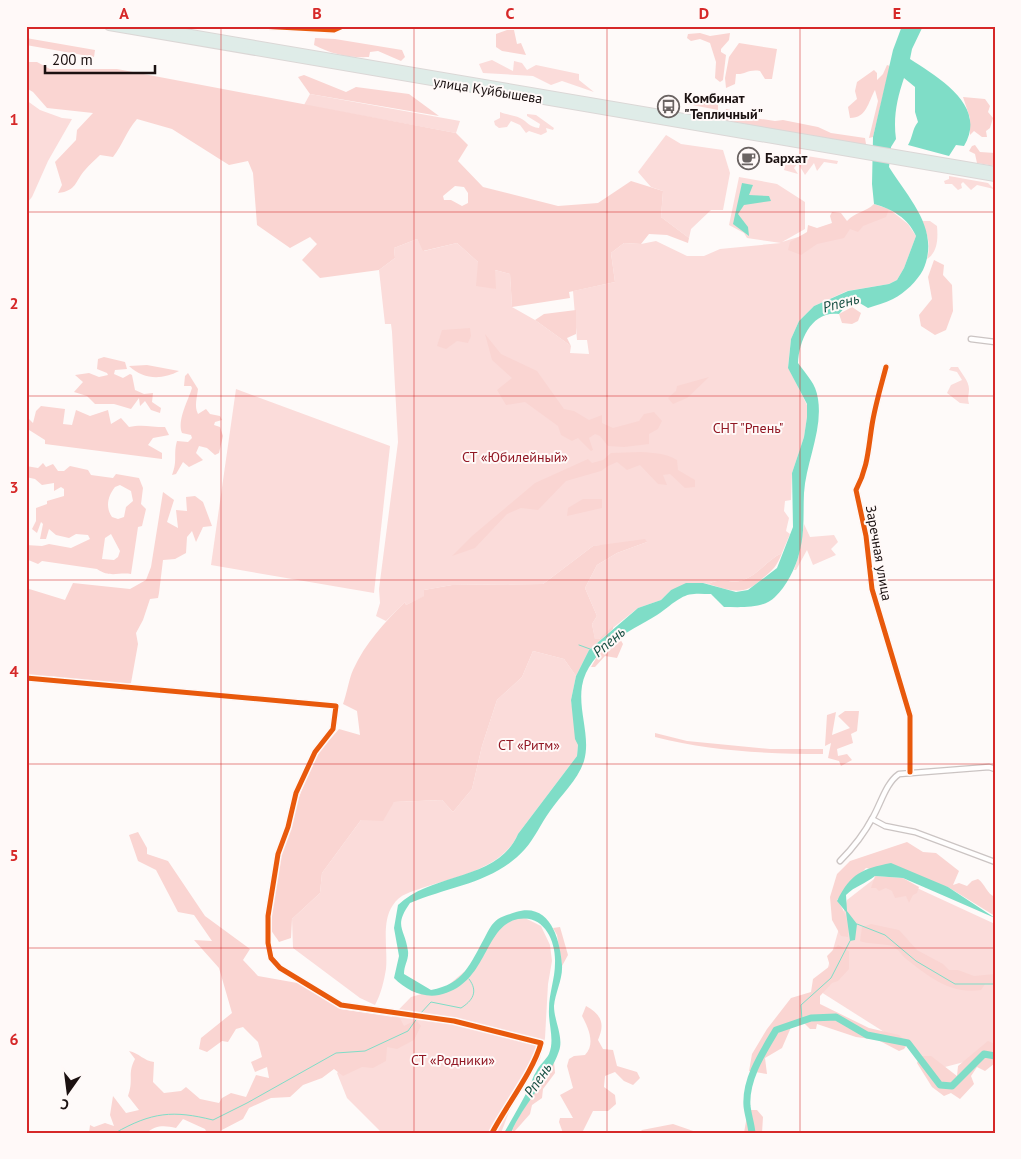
<svg xmlns="http://www.w3.org/2000/svg" width="1021" height="1159" viewBox="0 0 1021 1159" font-family="'PT Sans',sans-serif">
  <style>
    .green { fill: #fbdcda }
    .forest { fill: #fad5d2; fill-rule: evenodd }
    .water { fill: #7fddc7 }
    .lines { fill: none; stroke-linecap: round; stroke-linejoin: round }
    .stream { stroke: #7fddc7; stroke-width: 1 }
    .river { stroke: #7fddc7; stroke-width: 7 }
    .street-casing { stroke: #cbc4c3; stroke-width: 7 }
    .highway-casing { stroke: #dbd7d6; stroke-width: 10 }
    .street { stroke: #fffefe; stroke-width: 4.5 }
    .highway { stroke: #dfece8; stroke-width: 8 }
    .cycleway-casing { stroke: #fff9f8; stroke-width: 8 }
    .cycleway { stroke: #e8590c; stroke-width: 5 }
    .grid { fill: none; stroke: #d62828; stroke-width: 1; stroke-opacity: 0.55 }
    .labels { text-anchor: middle; stroke-width: 4; stroke-linejoin: round; paint-order: stroke }
    .street-label { font-size: 14px; fill: #1b1111; stroke: #fff9f8 }
    .poi-label { font-size: 14px; font-weight: bold; fill: #1b1111; stroke: #fff9f8; text-anchor: start }
    .park-label { font-size: 14px; fill: #911723; stroke: #fff9f8 }
    .water-label { font-size: 15px; font-style: italic; fill: #164e42; stroke: #fff9f8 }
    .neatline { fill: none; stroke: #d62828; stroke-width: 2 }
    .grid-label { font-size: 16px; text-anchor: middle; font-weight: bold; fill: #d62828 }
  </style>
  <rect width="100%" height="100%" fill="#fefaf9"/>
  <g class="green">
    <path d="M492,60l21,11 1,-10 8,2 5,7 9,-5 43,9v6l15,12 -32,-11 -11,4 -18,-9 -50,-3 -4,-9z"/>
    <path d="M310,94l150,27 -4,12 -152,-28z"/>
    <path d="M26,100l14,10 22,8 10,1 -24,42 -16,36 -6,7z"/>
    <path d="M500,112c7,3 14,3 20,6 8,4 9,9 19,10l1,-4 -13,-8v-2l9,1 18,13 -1,2 -7,-2 1,4 -6,3 -12,-4 -3,2 -6,-8 -9,-4 -4,6 -8,1 -4,-3 -1,-4 6,-3z"/>
    <path d="M666,135l15,9 42,6 7,23 -7,37h-12l-20,19 -2,9 -28,-21 2,-26 -12,-4 -13,-15z"/>
    <path d="M794,154l44,7 -1,3 -13,-2 -7,9 -3,-8 -9,12 -7,-12 -4,5 4,6 -14,-4 3,-11 5,-1z"/>
    <path d="M949,176l39,7 6,6 -17,-4 -6,5 -8,-8 -2,2 1,4 -4,2 -6,-6h-7l-1,-3 5,-2z"/>
    <path d="M739,177l38,7 28,18v27l-23,13 107,-33 19,15 8,12 -12,32 -7,12 -8,4 -42,7 -33,15 -15,15 -8,18 -3,28 19,38v12l-3,20 -12,36 -1,27 -6,1 -1,10 5,7 -3,13 4,3 -8,19c-15,7 -23,21 -39,27 -13,5 -18,-4 -35,4l-5,-1 -32,7 -10,10 -23,8 -39,31 -4,1 -3,-16 5,-8 -12,-28 12,-23 20,-12 30,-11 -54,4 -50,38 -91,1 -28,5 1,6 -19,9 -1,-3 -19,19 -10,-5 4,-13 -1,-14 19,-147 -6,-110 -1,-8h-6l-6,-54 16,-12 -1,-10 23,-9 7,12 33,-8 21,19 17,27v-19l15,4 2,33 23,13 36,26 -1,7 19,1 -2,-14h-10l-4,-49 42,-9 -4,-29 13,-10 17,1 15,-3 31,15h17l16,-7 61,-6 -34,-5 -3,-5 -15,-8z"/>
    <path d="M921,221h9l7,5c1,12 1,26 -10,33 4,-13 1,-26 -6,-38z"/>
    <path d="M951,367h7c3,6 11,14 11,22 0,7 -2,7 0,15l-9,-1 -13,-10 4,-8 11,-5 -5,-8 -8,-2z"/>
    <path d="M236,389l154,57 -16,147 -163,-28z"/>
    <path d="M804,524l6,13 24,-2 4,7 -7,7 5,6 -23,10 -6,-15 -11,20h-2l5,-16z"/>
    <path d="M533,651l31,8 12,17 -5,24 7,45 -1,11 -59,78c-15,35 -63,43 -96,54 -11,4 -22,6 -29,17 -12,17 -5,44 -7,64 -2,12 -5,25 -11,36l-15,-7 -67,-50 -1,-29 28,-26 2,-20 39,-53 33,-18 48,-2 11,12 19,-23 10,-43 15,-46 25,-23z"/>
    <path d="M874,879l30,3 91,42v130l-54,14 -120,-76 26,-92z"/>
    <path d="M523,917l18,9 9,19 2,16 -4,23 -3,54 -5,21 -31,53 -8,21h-119l-35,-35 -10,-25 74,-76 35,-10 25,-21 24,-42z"/>
  </g>
  <g class="forest">
    <path d="M507,30h7l3,14 4,-1 5,12 -24,-4 -6,-4v-13z"/>
    <path d="M700,33l10,3 20,-3 -1,7 -8,9v3l5,3 -3,25 -3,2 -5,-4 1,-16 -6,-19 -10,-4 -9,2 -4,-3 1,-4z"/>
    <path d="M26,38l69,12 -1,7 -68,-12z"/>
    <path d="M315,38l20,1 67,11 3,7 -4,4 -23,-10 -8,1 -1,5c-20,1 -38,-3 -55,-12z"/>
    <path d="M739,43l38,6 -5,30h-7l-5,-8c-12,-2 -15,4 -24,3l-1,10 -9,4 -1,-10 4,-21z"/>
    <path d="M26,62h11l13,7h67l339,64 12,12 -10,16 25,26 75,19 40,-3 33,-22 32,10 -2,26 28,21 -1,5 -21,-8 -18,-1 -8,10 -17,-1 -13,10 4,29 -46,10 1,6 -58,9 -2,-33 -15,-4 1,19 -20,-3 2,-24 -21,-19 -34,8 -6,-12 -23,9 1,10 -16,12 -59,8 -18,-18 15,-16 -7,-7 -20,11 -33,-23 -4,-52 -5,-12 -19,4 -57,-36 -35,-10c-11,13 -14,25 -24,38l-13,-2c-5,5 -11,10 -15,15 -10,11 -8,21 -27,23l4,-8 -7,-23 21,-22 1,-10 16,-17 -46,-5 -14,-16 -7,-4zM455,186l9,1 4,6v10l-6,3 -11,-6h-7l-1,-4z"/>
    <path d="M887,65l3,1 -17,71 -4,1 9,-37 -3,-11c-7,12 -8,28 -25,28l-2,-11 9,-8 -2,-8 2,-9 17,-12 3,3v7l6,-6z"/>
    <path d="M304,75l42,17 10,-5 53,7 30,22 -129,-22 -12,-17z"/>
    <path d="M687,97l26,2 5,2v9l-31,-6z"/>
    <path d="M963,97l22,2 5,7 -2,6 5,6 -3,10 -4,3 1,6h-5l-8,-6 -4,4v-17z"/>
    <path d="M726,109l5,1 3,5 41,6 8,-1 35,7 13,6 34,5 1,6 -5,1 -137,-25 -1,-4z"/>
    <path d="M975,145l5,7 15,1v13l-18,-3 -2,-9 -6,-3 3,-5z"/>
    <path d="M874,204l15,5 -3,8 -23,9 -5,6 -8,-3 -6,9 -27,6 -16,11 -13,-5 2,-8 17,-10 1,-7 9,3 15,-5 -2,-7 2,-4 9,1 6,8c8,-9 19,-9 27,-17z"/>
    <path d="M934,260l10,5 -1,10 9,10 1,26 -7,19 -11,5 -14,-9 -2,-11 13,-16 -4,-22z"/>
    <path d="M852,307l9,6 -3,8 -6,3 -10,-1 -3,-9z"/>
    <path d="M576,310v24l-9,4 4,8 -36,-26 9,-6z"/>
    <path d="M470,328l1,8 -3,7 -11,-2 -11,8 -9,-3 5,-16z"/>
    <path d="M485,334l16,20 36,17 27,38 10,2 15,9 13,-5v8l11,5 26,-7 5,-7 10,-2 8,9 -4,8 -9,5v10l-25,3 -16,-1 -8,-10 -5,-2 -6,4 4,12 -2,1 -13,-13 -6,3 -11,-6 -3,-9 -33,-24 -19,3 -9,-15 15,-12 -20,-18z"/>
    <path d="M104,357l21,5 2,7 -12,1 -1,4 9,4 7,-4 2,1 3,15 9,4 9,-1 -1,9 9,6 -1,5 -9,-3 -6,-9 -5,5 -1,-8 -8,11 -17,-5h-19l-8,-8 -13,-4 9,-10 -8,-7 14,-2 10,4 9,-2 -1,-2 -10,-4 1,-10z"/>
    <path d="M147,365l32,6c-17,9 -35,9 -50,-5z"/>
    <path d="M188,373l10,16c-1,9 -4,17 0,25l8,-5 4,5 10,2 2,4 -7,2 -1,3 6,2 3,9 -4,17 -4,2 -8,-7 -8,-2 -3,7 7,7 -14,7 -6,-5 -7,12 -4,1c6,-15 1,-20 5,-34l11,1 4,-4 -1,-3 -9,-2c-5,-13 6,-32 10,-45l-1,-2h-7l1,-10z"/>
    <path d="M709,377l-22,21 -14,6 -5,-6 8,-7 1,-5z"/>
    <path d="M41,406l24,3 -2,15 9,1 4,-15 14,6 18,-6 3,14 10,-6 8,9c13,-3 22,0 36,0l4,8 -16,3 -5,7 14,8v6l-117,-15v-4l-19,-12v-12l7,7 3,-12z"/>
    <path d="M641,452c13,1 25,1 36,8l1,10 17,10v7l-10,1 -15,-14 -7,1 4,10 -9,-1 -18,-19 -13,5 -10,-8 -9,4 -7,5 -35,10 -28,29 -17,-2 -14,6 -32,34 -23,8 20,-20 63,-53 53,-24 4,4 11,-3 8,-7z"/>
    <path d="M43,463l3,4 7,-3 5,7h6l6,-5 18,4 3,5 22,3 3,-4 23,4 4,10 -2,16 5,5 -4,17 -4,1 -7,47c-13,-2 -21,4 -34,-5l-55,-8 -4,3 -12,-5v-14l16,1 7,-2 22,4 19,-9 -2,-4 -12,-1 -7,4 -13,-3 -7,-6 -3,10h-6l3,-15 -2,-2 -4,11 -5,-4 4,-8v-13l11,-4v-3l17,-5v-7l-3,-2 -7,4v-8l-12,2 -7,-6 -9,-2v-11l12,2zM120,485l11,6 2,10 -7,6 -2,10 -6,2 -6,-2c-7,-10 -4,-21 3,-30zM111,534l9,17 -2,6 -4,3 -12,-1 3,-21z"/>
    <path d="M163,492l11,8 -7,22 11,6 -2,-18 11,1 -1,-14 9,-1 8,6 9,24 -9,1 -7,15 -4,-11 -5,6 -1,16 -11,6 -12,1 -4,33 -1,5 -8,1 -7,21 -7,13 2,11 -7,39 -13,3 -68,-10h-24l2,-27h-2v-61l39,12 8,-17 57,6 16,-9 5,-13z"/>
    <path d="M583,499h19v9l-35,8 1,-8z"/>
    <path d="M645,539l2,3 -30,11 -20,12 -12,23 12,28 -5,8 3,15h4l14,-13v3l-24,21 -13,26 -12,-17 -31,-8 -11,26 -25,23 -15,46 -10,43 -19,23 -11,-12 -48,2 -11,19 -22,-1 -39,53 -2,20 -28,26 -1,19 -12,4c-2,-4 -7,-9 -8,-13 -8,-28 31,-152 48,-177 6,-8 14,-16 20,-23l21,6 -3,-24 -14,-7c4,-11 6,-25 10,-34 12,-27 32,-48 52,-68l1,3 18,-9v-6l28,-5 91,-1 50,-38z"/>
    <path d="M782,553c-5,13 -9,17 -19,25 -20,19 -30,13 -55,6 17,-8 22,1 35,-4 16,-6 24,-20 39,-27z"/>
    <path d="M619,637l4,7 -6,14 -12,-2 -10,11h-4l7,-12z"/>
    <path d="M845,711h14l-2,20 -6,3 2,9 -16,6 1,7 9,-2 5,6 -11,6 -2,-5 -11,-3 3,-15 -6,3 2,-31 9,-3 -4,23 18,-7 -12,-12z"/>
    <path d="M655,733l32,8 83,8h53v5c-57,0 -113,-3 -168,-17z"/>
    <path d="M138,832l9,16v6l21,7 37,55 45,33 -7,11 15,16 45,8 37,25 60,9 4,8 12,-6 5,6 -7,14 -17,9 -10,-2 -1,14 -13,7 -11,-1 -19,9 -9,-7 -12,9 -19,7 -13,12 -19,1 -22,10 -6,11 -27,14h-9l-2,-4 -22,-10 -7,9c-12,-3 -20,-3 -30,5h-57l1,-8 4,2 11,-4 9,3 -4,-11 3,-19 13,17 13,-3 -11,-14c6,-17 -1,-22 7,-37l-6,-8c10,2 15,10 25,11l-1,20 11,11 17,-2 5,-4 14,12 19,4 3,-5 9,-5 15,4 10,-22 13,3 -2,-11 -12,5 -4,-10 11,-5 -4,-15 -15,-15 -7,2 -8,13 -6,-1 -15,11 -8,-3 2,-11 31,-25 -13,-45 -25,-28 18,1 -18,-26 -16,-3 -22,-42 -18,-9 -9,-26z"/>
    <path d="M907,842l16,10 13,1 23,18 -6,14 6,-2 8,3 5,-5 6,-2c7,5 9,15 17,18v19l-47,-29 -82,-19 -29,32c9,13 12,21 11,37l-7,-1 -9,-16 -2,-23 7,-23 13,-13z"/>
    <path d="M875,876l28,2 16,9 -2,6 -4,2 -4,8 -3,-7 -11,2 -3,-7 -6,-3 -7,3 -3,-3h-5z"/>
    <path d="M871,924l28,6 18,20 26,14 6,6h9l16,6 21,-2v11l-10,-1 -4,6c-30,5 -53,-14 -76,-32 -4,-4 -7,-9 -11,-11 -6,-4 -24,-2 -34,-6l2,-14z"/>
    <path d="M560,927l8,28 -6,11 -5,-31 -4,-7z"/>
    <path d="M838,945l11,6v18l-11,12 -6,2 -12,13v8l49,24 30,7 9,8 -4,6 -5,2 -21,-11 -22,-3 -39,-13 -1,5h-6l-8,-8 -10,4 -10,23 -17,10 2,16 -18,-3 3,-17 15,-25 24,-31 20,-6 2,-13 17,-13 -3,-10z"/>
    <path d="M586,1006c16,9 19,18 12,34l5,9 10,1 4,16 20,6 3,6 -7,7 -9,-4 -9,-9 -10,4 -1,11 11,8 1,9 -8,7h-15l-11,22h-39h20l-4,-11 1,-4h13l-13,-23 13,-7 -6,-22 2,-7 5,-3 11,-1c11,-11 3,-28 -3,-39z"/>
    <path d="M988,1041l7,3v19l-10,8 -8,-4 -6,9 3,8 -14,15 -9,-6 -7,3 -12,-9 -15,-24 3,-7h11l26,20 1,-10z"/>
    <path d="M554,1062l1,11 -12,16 -1,9 -10,7 -2,9 -16,18 -2,-2 6,-12z"/>
    <path d="M748,1110h9l6,7 -1,16h-18z"/>
    <path d="M673,1124l26,9h-60l3,-3z"/>
  </g>
  <g class="water">
    <path d="M902,26h21l-11,23 -2,10c29,19 78,47 54,87l-8,-1 -7,11 -41,-11c5,-8 4,-16 10,-23l-3,-10v-25l-11,-9c-7,21 -11,39 -8,61l-5,8 -2,20c20,32 52,63 34,103 -6,11 -18,23 -30,29 -8,4 -17,6 -25,9l-10,-6 -11,3 -8,9c-27,-4 -40,26 -41,49 9,13 18,20 20,36 5,31 -12,63 -14,94 -1,21 1,40 -5,61 -3,13 -13,33 -24,43 -12,12 -34,10 -51,10l-13,-13c-10,0 -21,-2 -30,4 -8,4 -16,12 -24,17 -28,17 -68,34 -75,71 -4,25 9,51 2,75 -6,19 -23,34 -34,50 -9,12 -15,27 -25,38 -30,34 -75,37 -115,54 -17,24 -5,25 -2,48 1,9 -4,14 -4,23l27,16c33,-6 39,-26 54,-53 3,-6 7,-14 13,-18 5,-3 12,-5 18,-7 34,-10 44,27 46,53 1,14 -7,28 -8,41 0,15 10,31 5,45 -10,29 -36,53 -48,82h-7c9,-16 18,-31 26,-47 2,-5 3,-10 6,-14 3,-7 10,-12 13,-18 6,-15 -1,-30 0,-45 0,-16 6,-30 6,-46 1,-22 -11,-49 -37,-44 -35,7 -30,66 -79,76 -17,3 -33,-5 -45,-17l5,-22 -5,-28 4,-23c34,-33 100,-24 120,-71l59,-78 1,-11 -3,-6 -4,-39 5,-24 13,-26 49,-42 23,-8 10,-10 15,-7h17l33,9 12,-2 29,-22 16,-41 -1,-54 12,-36 3,-20v-13l-19,-36 3,-29 8,-18 15,-15 34,-15 41,-7 8,-4 7,-12 12,-32c-8,-18 -24,-27 -42,-32l-2,-20 1,-47 20,-87z"/>
    <path d="M742,183l11,2 -4,10 20,1 2,5 -27,4 -6,9 10,13 1,9 -16,-12z"/>
    <path d="M891,863l57,24 47,31 -92,-40 -28,-2c-10,8 -20,10 -29,19l1,16 10,13 -2,16 -5,1 -4,-29 -9,-11c14,-28 25,-32 54,-38z"/>
  </g>
  <g class="lines">
    <g class="stream">
      <path d="M579,645l11,4"/>
      <path d="M857,924l28,11 31,26 39,23h40"/>
      <path d="M420,1014l11,-12 30,6c11,-7 18,-16 8,-29"/>
      <path d="M802,1021l-1,-16 30,-27 19,-37"/>
      <path d="M115,1133c37,-21 58,-23 98,-13l34,-17 89,-50 29,-2 43,-20 10,-14"/>
    </g>
    <path class="river" d="M752,1133c-1,-10 -4,-18 -5,-27 -2,-27 16,-54 29,-76l35,-12 25,-1 31,18 41,8 32,42 12,1 32,-32 11,2"/>
    <defs>
      <g id="street">
        <path d="M259,26l75,4 9,-4"/>
        <path d="M971,339l24,3"/>
        <path d="M886,367c-5,19 -11,39 -14,58 -4,25 -4,42 -16,65l10,46 6,53 38,127v56"/>
        <path d="M26,678l310,28 -3,23 -18,23 -19,41 -8,34 -10,27 -10,62v27l3,15 9,10 61,37 113,16 87,22c-7,27 -35,63 -49,90"/>
        <path d="M872,819l13,7 30,6 80,30"/>
        <path d="M840,861c13,-13 24,-27 33,-44 8,-14 13,-34 26,-43l90,-7 6,2"/>
      </g>
      <g id="highway">
        <path d="M109,26l886,151"/>
        <path d="M144,26l851,145"/>
      </g>
    </defs>
    <use href="#street" class="street-casing"/>
    <use href="#highway" class="highway-casing"/>
    <use href="#street" class="street"/>
    <use href="#highway" class="highway"/>
    <defs>
      <g id="cycleway">
        <path d="M259,26l75,4 9,-4"/>
        <path d="M886,367c-5,19 -11,39 -14,58 -4,25 -4,42 -16,65l10,46 6,53 38,127v56"/>
        <path d="M26,678l310,28 -3,23 -18,23 -19,41 -8,34 -10,27 -10,62v27l3,15 9,10 61,37 113,16 87,22c-7,27 -35,63 -49,90"/>
      </g>
    </defs>
    <use href="#cycleway" class="cycleway-casing"/>
    <use href="#cycleway" class="cycleway"/>
  </g>
  <path class="grid" d="M221,26v1107M414,26v1107M607,26v1107M800,26v1107M26,212h969M26,396h969M26,580h969M26,764h969M26,948h969"/>
  <defs>
    <symbol id="bus-ring" viewBox="-11 -11 22 22"><circle r="9.5" fill="#fff9f8" stroke="#6a6362" stroke-width="1.5"/><path d="M-5-6H5V4H4V6H2V4H-2V6H-4V4H-5ZM-3.5-4V0h7V-4ZM-3.5 1.2v1.5H-2V1.2ZM2 1.2v1.5H3.5V1.2Z" fill="#6a6362"/></symbol>
    <symbol id="cafe-ring" viewBox="-11 -11 22 22"><circle r="9.5" fill="#fff9f8" stroke="#6a6362" stroke-width="1.5"/><path d="M-5.5-4.5H6V0H3Q3 3.5 0 3.5H-2.5Q-5.5 3.5-5.5 0ZM3-3.2v2h1.7v-2ZM-6 4.5H4V6H-6Z" fill="#6a6362"/></symbol>
  </defs>
  <g fill-rule="evenodd">
    <use href="#bus-ring" x="656" y="94" width="25" height="25"/>
    <use href="#cafe-ring" x="736" y="146" width="25" height="25"/>
  </g>
  <g class="labels">
    <g class="street-label">
      <text transform="translate(488 90) rotate(9)" y="5">улица Куйбышева</text>
      <text transform="translate(879 553) rotate(80)" y="5">Заречная улица</text>
    </g>
    <g class="poi-label">
      <text x="684" y="103">Комбинат<tspan x="684" dy="16">"Тепличный"</tspan></text>
      <text x="765" y="163">Бархат</text>
    </g>
    <g class="park-label">
      <text x="748" y="433">СНТ "Рпень"</text>
      <text x="515" y="462">СТ «Юбилейный»</text>
      <text x="529" y="750">СТ «Ритм»</text>
      <text x="453" y="1065">СТ «Родники»</text>
    </g>
    <g class="water-label">
      <text transform="translate(841 303) rotate(-15)" y="5">Рпень</text>
      <text transform="translate(609 642) rotate(-41)" y="5">Рпень</text>
      <text transform="translate(538 1080) rotate(-56)" y="5">Рпень</text>
    </g>
  </g>
  <rect width="1021" height="1159" fill="none" stroke="#fff9f8" stroke-width="55"/>
  <g transform="translate(68 1092) rotate(194)" stroke="#fff9f8" stroke-width="4" paint-order="stroke">
  <path d="M0-4L9 19L0 12L-9 19Z" fill="#1b1111"/>
  <text y="-8" font-size="14" font-weight="bold" text-anchor="middle" fill="#1b1111">С</text>
  </g>
  <path d="M45 65v8h110v-8" fill="none" stroke="#1b1111" stroke-width="2.5"/>
  <text x="52" y="65" font-size="15" fill="#1b1111" stroke="#fff9f8" stroke-width="4" paint-order="stroke">200 m</text>
  <rect x="28" y="28" width="966" height="1104" class="neatline"/>
  <g class="grid-label">
    <text x="124" y="19">A</text>
    <text x="317" y="19">B</text>
    <text x="510" y="19">C</text>
    <text x="704" y="19">D</text>
    <text x="897" y="19">E</text>
    <text x="14" y="125">1</text>
    <text x="14" y="309">2</text>
    <text x="14" y="493">3</text>
    <text x="14" y="677">4</text>
    <text x="14" y="861">5</text>
    <text x="14" y="1045">6</text>
  </g>
</svg>
